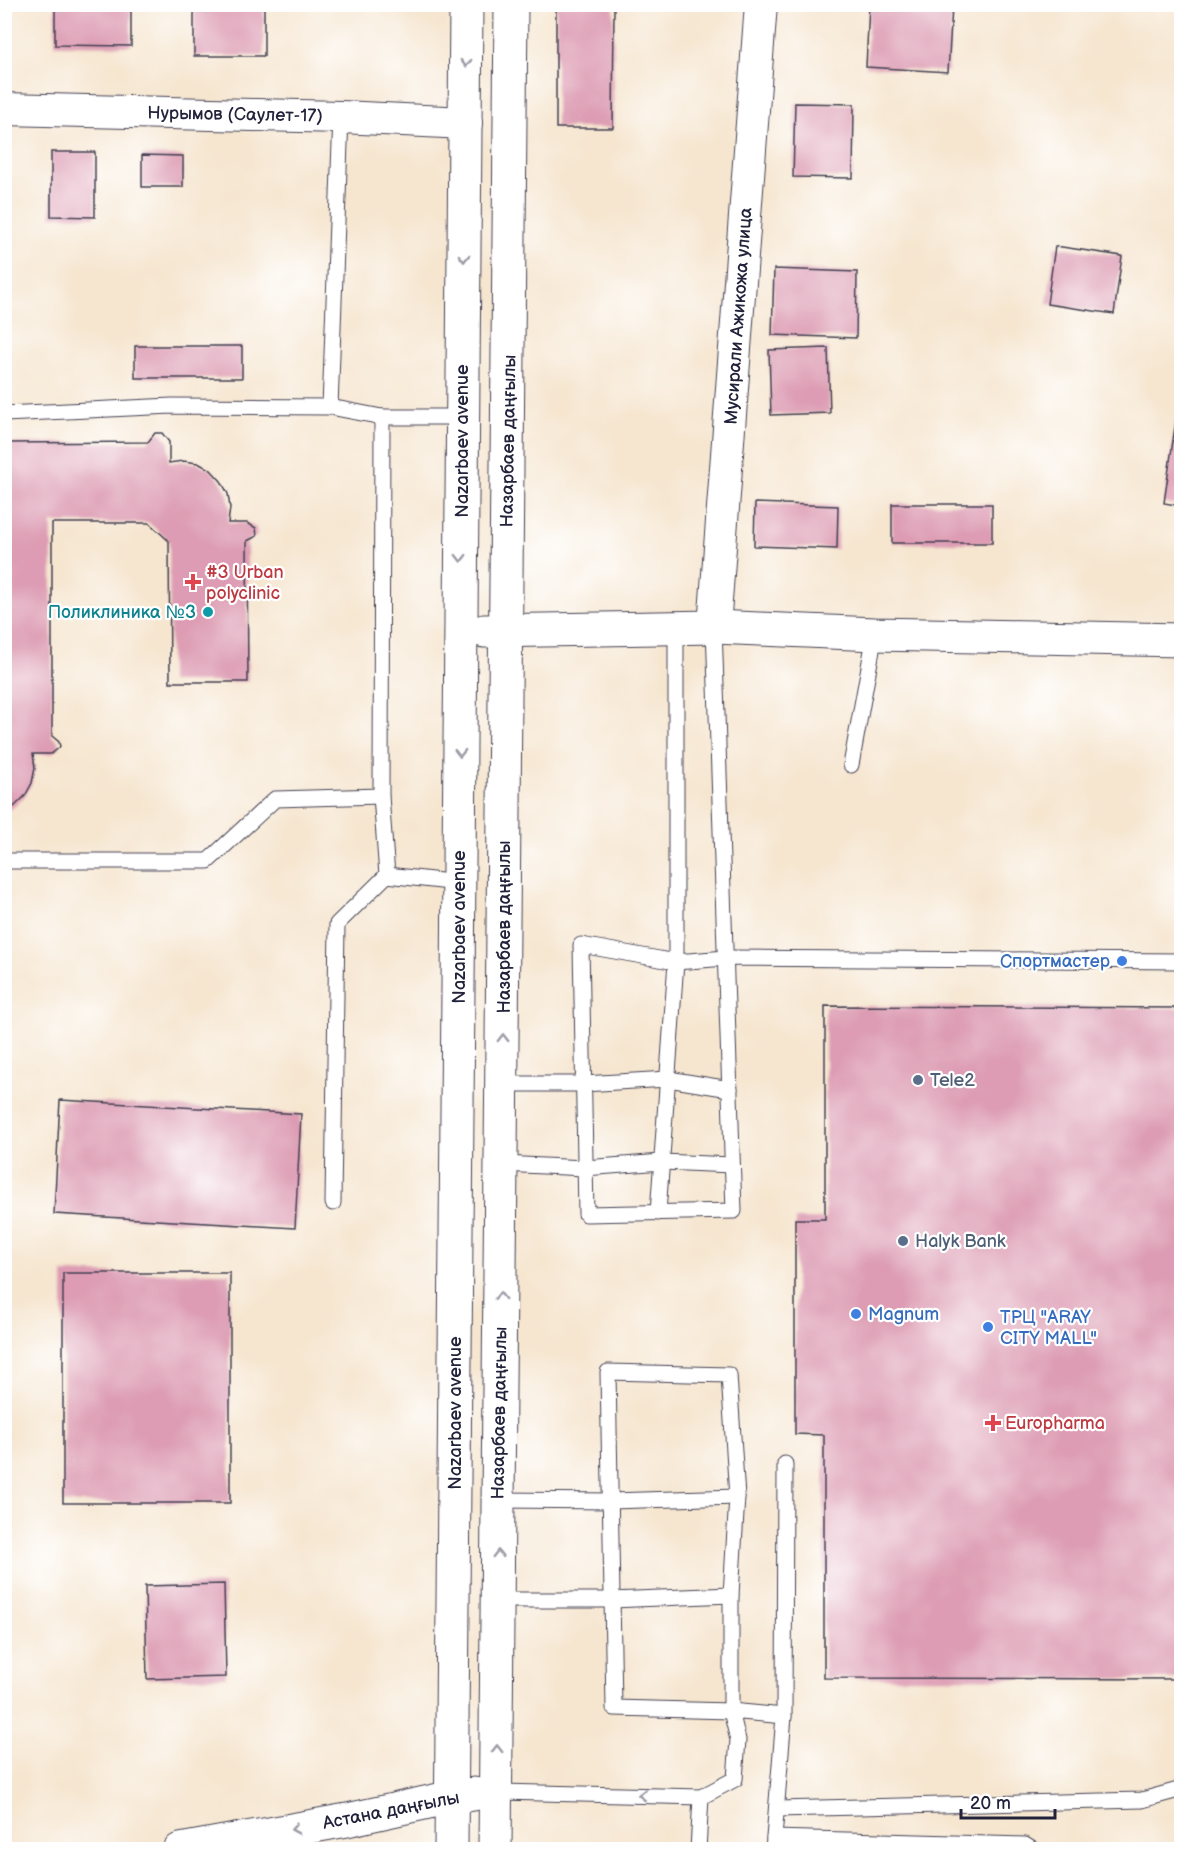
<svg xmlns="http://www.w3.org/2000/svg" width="1186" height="1854" viewBox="0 0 1186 1854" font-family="'Balsamiq Sans',sans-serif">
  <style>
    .building { fill: #dd9cb3 }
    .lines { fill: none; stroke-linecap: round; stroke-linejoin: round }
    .lane-casing { stroke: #423f51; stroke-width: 17 }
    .street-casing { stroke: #423f51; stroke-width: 34 }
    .secondary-casing { stroke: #423f51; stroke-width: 35 }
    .lane { stroke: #fff; stroke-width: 15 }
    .street { stroke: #fff; stroke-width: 32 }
    .secondary { stroke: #fff; stroke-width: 33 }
    .oneway { stroke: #9c9ca7 }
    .health-dot { fill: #e0444e; stroke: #fff; stroke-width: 2 }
    .culture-dot { fill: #0f9aa8; stroke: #fff; stroke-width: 2 }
    .shop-dot { fill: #3f7fe0; stroke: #fff; stroke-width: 2 }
    .service-dot { fill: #5c6f8a; stroke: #fff; stroke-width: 2 }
    .labels { text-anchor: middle; stroke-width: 4.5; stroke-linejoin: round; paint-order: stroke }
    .street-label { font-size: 18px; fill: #22223b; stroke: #fff }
    .health-label { font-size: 18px; fill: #be3a42; stroke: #fff; text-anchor: start }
    .culture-label { font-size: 18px; fill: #0d838f; stroke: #fff; text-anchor: end }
    .shop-label { font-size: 18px; fill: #366cbe; stroke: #fff; text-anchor: start }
    .service-label { font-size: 18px; fill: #4e5e75; stroke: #fff; text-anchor: start }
  </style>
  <rect width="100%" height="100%" fill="#fff"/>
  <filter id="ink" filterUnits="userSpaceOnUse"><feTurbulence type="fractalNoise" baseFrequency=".0167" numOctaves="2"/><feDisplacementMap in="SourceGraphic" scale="12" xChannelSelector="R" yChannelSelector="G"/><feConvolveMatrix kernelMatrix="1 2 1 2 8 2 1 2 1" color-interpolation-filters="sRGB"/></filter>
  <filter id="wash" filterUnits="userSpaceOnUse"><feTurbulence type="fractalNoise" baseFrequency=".008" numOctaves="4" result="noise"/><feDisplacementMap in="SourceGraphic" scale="24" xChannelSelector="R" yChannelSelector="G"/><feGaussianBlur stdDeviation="1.35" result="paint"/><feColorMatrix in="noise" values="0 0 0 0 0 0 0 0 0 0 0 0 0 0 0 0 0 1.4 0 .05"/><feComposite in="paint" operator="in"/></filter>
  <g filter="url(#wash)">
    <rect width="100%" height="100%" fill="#f6e6d0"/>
    <g id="blocks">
      <g class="building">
        <path d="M55,4h76v42l-76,-1z"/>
        <rect x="194" y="4" width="70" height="52"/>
        <path d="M556,4h58l-1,124h-57z"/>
        <path d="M869,5l83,2 -4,65 -82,-5z"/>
        <path d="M795,103l59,1 -1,74 -60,-1z"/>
        <path d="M51,152h44v65l-44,-1z"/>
        <path d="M142,155l41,1v31h-41z"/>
        <path d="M1055,246l67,10 -8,58 -67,-10z"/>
        <path d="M774,269l83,3 -1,66 -84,-3z"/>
        <rect x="135" y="346" width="107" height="32"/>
        <path d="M828,348l2,65 -59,2 -2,-65z"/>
        <path d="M1180,392h2v114l-18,-3z"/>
        <path d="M155,433h7l7,9v21l14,-2 15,2 13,7 10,11 7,13 2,14 -2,15h19l9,5 1,8 -10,5 1,141h-78l-1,-141 -20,-18h-97v213l7,6 1,5 -9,7h-18l2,14 -3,15 -7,13 -10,10 -11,6 1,-369 143,-1z"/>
        <path d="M755,503l83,3 -1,43 -83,-3z"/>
        <rect x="892" y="504" width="100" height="39"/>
        <path d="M825,1006l357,2v671l-358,-1v-243l-29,-1v-215h30z"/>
        <path d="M60,1100l241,14 -6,114 -241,-14z"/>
        <rect x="63" y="1273" width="167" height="230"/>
        <path d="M224,1584l2,93 -79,2 -2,-93z"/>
      </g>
    </g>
  </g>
  <g filter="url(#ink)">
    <use href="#blocks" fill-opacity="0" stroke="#423f51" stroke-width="1.5"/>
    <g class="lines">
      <defs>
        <g id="lane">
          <path d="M330,407l11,-290"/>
          <path d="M4,414l168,-8 158,1 52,10"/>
          <path d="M676,628v334l-95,-17 5,269 148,-3 -20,-584"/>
          <path d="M851,765l24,-131"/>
          <path d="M4,861h204l67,-62 106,-3"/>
          <path d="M387,875l-6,-79 1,-379h80"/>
          <path d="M502,1084h81l85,-5 62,10"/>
          <path d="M502,1164l83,4 77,-6 70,3"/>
          <path d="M333,1203l4,-279 50,-49 72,8"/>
          <path d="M658,1213l18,-251 50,-4 456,3"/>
          <path d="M608,1372l121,3 8,122 -6,98v116l-117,-3z"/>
          <path d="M499,1500l112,1 126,-4"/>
          <path d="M498,1600h114l119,-5"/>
          <path d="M784,1716l1,-252"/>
          <path d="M497,1792l204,5 34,-18 3,-39 -7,-29 53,5 -11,134"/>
          <path d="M777,1809l365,-9 40,-11"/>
          <path d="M774,1838l251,7 8,5"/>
          <path d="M698,1850l3,-53"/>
        </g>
        <g id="street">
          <path d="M4,109l337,8 125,6"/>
          <path d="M714,627l47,-623"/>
        </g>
        <g id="secondary">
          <path d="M484,631l230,-4 161,7 307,6"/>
          <path d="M180,1850l167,-30 105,-23 22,-3"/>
          <path d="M451,1850l15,-1846"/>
          <path d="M495,1850l16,-1846"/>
        </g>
      </defs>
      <use href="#lane" class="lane-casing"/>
      <use href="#street" class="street-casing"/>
      <use href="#secondary" class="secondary-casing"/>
      <use href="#lane" class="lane"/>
      <use href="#street" class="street"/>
      <use href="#secondary" class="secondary"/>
    </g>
    <defs><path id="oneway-chevron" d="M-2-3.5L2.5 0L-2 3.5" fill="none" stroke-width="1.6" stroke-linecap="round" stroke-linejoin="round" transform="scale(1.5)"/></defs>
    <g class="oneway">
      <use href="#oneway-chevron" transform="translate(466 63) rotate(90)"/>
      <use href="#oneway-chevron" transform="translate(464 258) rotate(91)"/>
      <use href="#oneway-chevron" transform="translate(461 558) rotate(90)"/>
      <use href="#oneway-chevron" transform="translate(460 753) rotate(90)"/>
      <use href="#oneway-chevron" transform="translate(503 1038) rotate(-90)"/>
      <use href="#oneway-chevron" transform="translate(500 1296) rotate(-89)"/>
      <use href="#oneway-chevron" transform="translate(498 1554) rotate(-90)"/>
      <use href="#oneway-chevron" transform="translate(497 1749) rotate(-90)"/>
      <use href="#oneway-chevron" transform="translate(642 1795) rotate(-179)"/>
      <use href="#oneway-chevron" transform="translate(295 1829) rotate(170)"/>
    </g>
  </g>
  <g class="health-dot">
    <path d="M190 573h6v6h6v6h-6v6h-6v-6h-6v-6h6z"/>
    <path d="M990 1414h6v6h6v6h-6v6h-6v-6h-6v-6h6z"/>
  </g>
  <circle class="culture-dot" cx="208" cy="612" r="6"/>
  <g class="shop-dot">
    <circle cx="1122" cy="961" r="6"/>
    <circle cx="856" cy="1314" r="6"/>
    <circle cx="988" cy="1327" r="6"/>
  </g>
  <g class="service-dot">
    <circle cx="918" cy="1080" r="6"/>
    <circle cx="903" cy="1241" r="6"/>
  </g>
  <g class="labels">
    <g class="street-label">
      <text transform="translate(235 114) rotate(1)" y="6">Нурымов (Саулет-17)</text>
      <text transform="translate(738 316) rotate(-86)" y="6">Мусирали Ажикожа улица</text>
      <text transform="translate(462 441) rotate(-90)" y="6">Nazarbaev avenue</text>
      <text transform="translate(508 441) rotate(-89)" y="6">Назарбаев даңғылы</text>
      <text transform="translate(459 927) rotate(-90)" y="6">Nazarbaev avenue</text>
      <text transform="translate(504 927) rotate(-90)" y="6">Назарбаев даңғылы</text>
      <text transform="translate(455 1413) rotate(-90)" y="6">Nazarbaev avenue</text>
      <text transform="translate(499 1413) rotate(-89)" y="6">Назарбаев даңғылы</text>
      <text transform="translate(391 1810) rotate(-11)" y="6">Астана даңғылы</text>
    </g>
    <g class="health-label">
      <text x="206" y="578">#3 Urban<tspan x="206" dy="21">polyclinic</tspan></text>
      <text x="1005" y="1429">Europharma</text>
    </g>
    <g class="culture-label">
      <text x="196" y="618">Поликлиника №3</text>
    </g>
    <g class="shop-label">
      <text x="1110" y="967" text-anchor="end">Спортмастер</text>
      <text x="868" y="1320">Magnum</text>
      <text x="1000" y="1323">ТРЦ "ARAY<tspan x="1000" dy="21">CITY MALL"</tspan></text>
    </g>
    <g class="service-label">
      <text x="930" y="1086">Tele2</text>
      <text x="915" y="1247">Halyk Bank</text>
    </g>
  </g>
  <rect width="1186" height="1854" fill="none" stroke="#fff" stroke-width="24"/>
  <path d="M961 1809v9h94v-9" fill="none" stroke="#22223b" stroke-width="3"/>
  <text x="970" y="1809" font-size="18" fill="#22223b" stroke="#ffffff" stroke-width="4.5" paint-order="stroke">20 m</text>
</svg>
